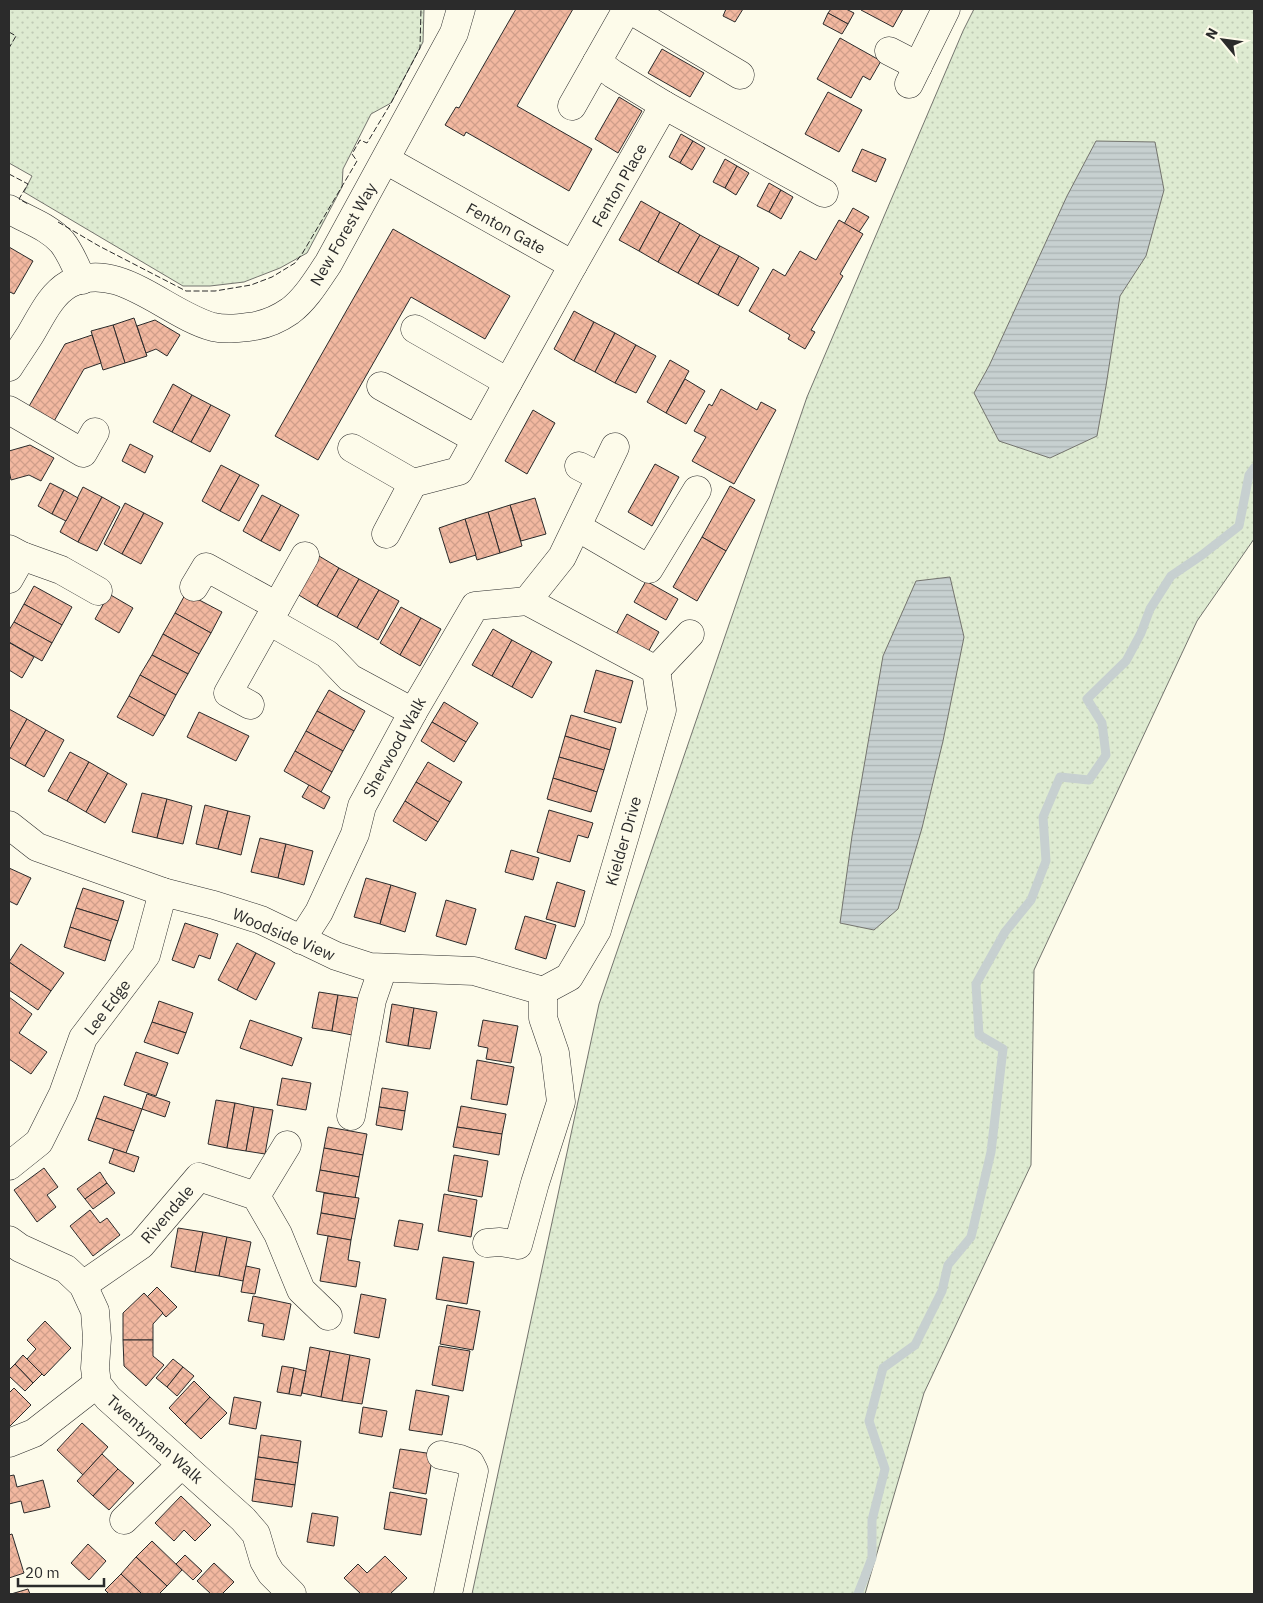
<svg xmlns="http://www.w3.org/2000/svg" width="1263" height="1603" viewBox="0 0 1263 1603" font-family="'IBM Plex Sans',sans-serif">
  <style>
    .park { fill: url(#park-dots); stroke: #74746e }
    .water { fill: url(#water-rules); stroke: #74746e }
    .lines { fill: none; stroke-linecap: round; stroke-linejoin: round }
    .stream { stroke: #c7d0d0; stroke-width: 9 }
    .building { fill: url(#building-cross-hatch); stroke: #2b2b2b }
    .minor-casing { stroke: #2b2b2b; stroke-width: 29 }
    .minor { stroke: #fdfbea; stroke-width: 28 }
    .fence { stroke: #2b2b2b; stroke-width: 1; stroke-dasharray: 6 2.5; stroke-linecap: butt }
    .labels { text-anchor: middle; stroke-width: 4; stroke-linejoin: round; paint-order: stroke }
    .street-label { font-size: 16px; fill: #2b2b2b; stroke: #fdfbea }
  </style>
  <defs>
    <pattern id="park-dots" width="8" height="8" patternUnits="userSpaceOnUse" patternTransform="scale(1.25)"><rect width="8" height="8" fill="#deebd1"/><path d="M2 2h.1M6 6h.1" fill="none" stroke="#bfcab4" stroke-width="1.8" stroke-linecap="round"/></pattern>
    <pattern id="water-rules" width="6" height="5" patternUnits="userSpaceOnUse" patternTransform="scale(1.25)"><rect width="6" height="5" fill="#c7d0d0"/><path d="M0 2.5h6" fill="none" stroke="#abb3b3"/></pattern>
    <pattern id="building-cross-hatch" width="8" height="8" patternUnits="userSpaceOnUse" patternTransform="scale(1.25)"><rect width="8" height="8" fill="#f2b8a0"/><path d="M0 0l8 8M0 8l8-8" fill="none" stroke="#d09e8a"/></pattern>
  </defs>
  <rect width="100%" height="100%" fill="#fdfbea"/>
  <g class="park">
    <path d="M9,9h415l-1,33 -32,61 -20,11 -28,55 -1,18 -35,66 -27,15 -36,14 -34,4h-27l-159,-94 8,-16 -23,-13z"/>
    <path d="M974,9h280v530l-57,82 -163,349 -3,195 -107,228 -59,201h-393l127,-590 208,-607 156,-366z"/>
  </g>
  <g class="water">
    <path d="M1096,141l59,1 9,48 -18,66 -26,40 -14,90 -9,50 -47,22 -51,-17 -25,-48 15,-27 78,-170z"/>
    <path d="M950,577l14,60 -21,104 -21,87 -24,81 -24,21 -34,-7 12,-87 31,-180 33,-75z"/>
  </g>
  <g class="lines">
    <path class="stream" d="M858,1594l14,-36v-38l13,-51 -16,-48 14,-53 32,-23 27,-54 6,-26 23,-28 20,-85 12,-103 -24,-14 -3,-51 29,-52 26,-32 15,-39 -3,-44 17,-40 29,3 17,-25 -4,-32 -15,-24 39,-38 15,-28 9,-24 21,-33 31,-21 37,-29 10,-51 5,-7"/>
  </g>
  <g class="building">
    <path d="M516,9h57l-56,97 75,43 -23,42 -103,-59 -2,4 -19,-11 11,-18 3,1z"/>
    <path d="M726,9h17l-8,13 -12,-6z"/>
    <path d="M831,9h15l8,4 -6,11 -20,-11z"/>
    <path d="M862,9h41l-10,18 -32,-17z"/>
    <path d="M828,13l20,11 -6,10 -19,-10z"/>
    <path d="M840,38l41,23 -11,19 -7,-4 -12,22 -34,-19z"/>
    <path d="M662,49l42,24 -14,24 -42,-24z"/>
    <path d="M828,92l34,18 -23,42 -34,-18z"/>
    <path d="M619,97l23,14 -24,42 -23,-14z"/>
    <path d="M681,134l12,7 -13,22 -11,-6z"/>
    <path d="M693,141l12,7 -13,22 -12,-7z"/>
    <path d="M862,149l24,10 -10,23 -24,-11z"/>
    <path d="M725,159l12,7 -12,22 -12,-6z"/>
    <path d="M737,166l12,7 -13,22 -11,-7z"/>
    <path d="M769,183l12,7 -12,22 -12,-6z"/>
    <path d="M781,190l12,7 -12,22 -12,-7z"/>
    <path d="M641,201l19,11 -21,39 -20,-11z"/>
    <path d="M853,208l16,9 -10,15 -15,-8z"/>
    <path d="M660,212l20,11 -22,39 -19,-11z"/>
    <path d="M839,220l24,14 -23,40 3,2 -32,54 4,2 -10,17 -17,-10 2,-4 -41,-24 24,-42 12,7 15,-25 16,9z"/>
    <path d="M680,223l20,12 -22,38 -20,-11z"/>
    <path d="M393,229l117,67 -25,43 -74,-42 -93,163 -43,-24z"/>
    <path d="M700,235l20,11 -22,38 -20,-11z"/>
    <path d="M720,246l19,10 -21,39 -20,-11z"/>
    <path d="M9,247l24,14 -19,33 -4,-2 -1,3z"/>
    <path d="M739,256l20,12 -21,38 -20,-11z"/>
    <path d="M574,311l20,11 -20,39 -20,-12z"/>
    <path d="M134,318l13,38 -22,7 -12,-38z"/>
    <path d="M155,320l25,15 -13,21 -11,-7 -10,4 -9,-27z"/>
    <path d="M594,322l21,11 -20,39 -21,-11z"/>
    <path d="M113,325l12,38 -22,7 -12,-39z"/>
    <path d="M615,333l21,12 -21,38 -20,-11z"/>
    <path d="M92,335l9,28 -17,6 -31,54 -25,-15 37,-64z"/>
    <path d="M636,345l20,11 -20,37 -21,-10z"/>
    <path d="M670,360l19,11 -23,42 -19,-11z"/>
    <path d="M685,379l20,12 -19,33 -20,-11z"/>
    <path d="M173,384l19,11 -20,37 -19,-10z"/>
    <path d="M721,389l36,21 4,-8 15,8 -42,74 -42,-23 14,-24 -12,-6 15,-27 3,2z"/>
    <path d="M192,395l19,10 -20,37 -19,-10z"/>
    <path d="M211,405l19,10 -20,37 -19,-10z"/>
    <path d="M533,410l22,13 -28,51 -22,-13z"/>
    <path d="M130,444l23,12 -8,17 -23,-12z"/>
    <path d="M30,445l24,13 -13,23 -12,-6 -18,5 -2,-10v-19z"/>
    <path d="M655,464l24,13 -27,49 -24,-14z"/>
    <path d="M221,465l19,10 -20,36 -18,-10z"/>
    <path d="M240,475l19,10 -20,36 -19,-10z"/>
    <path d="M50,483l14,7 -12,24 -14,-8z"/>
    <path d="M730,486l25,14 -29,51 -24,-14z"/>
    <path d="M83,487l19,10 -24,45 -18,-10z"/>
    <path d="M64,490l14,8 -12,23 -14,-7z"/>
    <path d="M262,495l19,10 -20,36 -18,-10z"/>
    <path d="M102,497l18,10 -23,44 -19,-9z"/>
    <path d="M535,498l11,36 -25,7 -11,-36z"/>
    <path d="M125,503l19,10 -22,41 -18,-10z"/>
    <path d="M281,505l18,10 -19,36 -19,-10z"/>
    <path d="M510,505l12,41 -22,7 -12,-41z"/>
    <path d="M488,512l12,41 -23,7 -12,-41z"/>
    <path d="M144,513l19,10 -22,41 -19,-10z"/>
    <path d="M465,519l11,36 -26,8 -11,-35z"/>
    <path d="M702,537l24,14 -29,50 -24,-14z"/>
    <path d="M319,556l20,12 -22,38 -20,-12z"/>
    <path d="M339,568l20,11 -22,38 -20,-11z"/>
    <path d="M359,579l20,11 -22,38 -20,-11z"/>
    <path d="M646,581l32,18 -12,21 -32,-18z"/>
    <path d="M34,586l38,21 -10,18 -38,-21z"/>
    <path d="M379,590l20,11 -21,39 -21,-12z"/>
    <path d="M186,593l36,19 -11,21 -36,-20z"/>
    <path d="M109,594l24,14 -14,25 -24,-14z"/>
    <path d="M24,604l38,21 -10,18 -38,-21z"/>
    <path d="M401,607l20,11 -21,37 -20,-12z"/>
    <path d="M175,613l36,20 -12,21 -36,-20z"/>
    <path d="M627,614l32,18 -12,22 -32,-18z"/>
    <path d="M421,618l20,11 -21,37 -20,-11z"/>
    <path d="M14,622l38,21 -10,18 -33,-19v-12z"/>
    <path d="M493,629l19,11 -20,36 -20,-11z"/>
    <path d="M163,634l36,20 -11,20 -36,-19z"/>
    <path d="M512,640l20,11 -20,36 -20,-11z"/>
    <path d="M10,643l24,14 -12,21 -13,-8v-24z"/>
    <path d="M532,651l20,11 -20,36 -20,-11z"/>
    <path d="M152,655l36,19 -12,21 -36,-20z"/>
    <path d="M596,670l37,11 -12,42 -37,-11z"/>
    <path d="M140,675l36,20 -11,21 -36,-20z"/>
    <path d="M329,690l36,21 -11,20 -37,-20z"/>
    <path d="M129,696l36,20 -12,20 -36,-19z"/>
    <path d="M444,702l34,21 -12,19 -34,-20z"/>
    <path d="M9,709l18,10 -18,32z"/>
    <path d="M317,711l37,20 -11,20 -37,-20z"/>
    <path d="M199,712l50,24 -13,25 -49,-24z"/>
    <path d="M571,715l45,13 -6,22 -45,-14z"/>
    <path d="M27,719l19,11 -21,36 -16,-9v-6z"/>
    <path d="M432,722l34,20 -12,20 -33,-21z"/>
    <path d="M46,730l18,10 -20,37 -19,-11z"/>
    <path d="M306,731l37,20 -11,21 -37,-21z"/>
    <path d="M565,736l45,14 -6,20 -45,-13z"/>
    <path d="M295,751l37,21 -11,20 -37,-21z"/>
    <path d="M70,752l19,10 -22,39 -19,-10z"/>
    <path d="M559,757l45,13 -7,22 -44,-14z"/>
    <path d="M89,762l19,11 -22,39 -19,-11z"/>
    <path d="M428,762l34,20 -12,20 -34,-20z"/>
    <path d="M108,773l19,11 -22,39 -19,-11z"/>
    <path d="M553,778l44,14 -6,20 -44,-13z"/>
    <path d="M416,782l34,20 -12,20 -33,-21z"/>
    <path d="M309,785l21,12 -6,12 -22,-12z"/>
    <path d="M142,793l25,6 -10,39 -25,-6z"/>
    <path d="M167,799l25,7 -9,38 -26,-6z"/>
    <path d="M405,801l33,21 -12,19 -33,-20z"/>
    <path d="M205,805l23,6 -10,38 -22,-5z"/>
    <path d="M549,810l44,13 -5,15 -10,-3 -8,27 -33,-10z"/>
    <path d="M228,811l22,5 -9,39 -23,-6z"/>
    <path d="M260,838l26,6 -8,34 -27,-6z"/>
    <path d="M286,844l27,7 -9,34 -26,-7z"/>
    <path d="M511,850l28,8 -6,22 -28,-8z"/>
    <path d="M9,868l22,10 -14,27 -8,-4z"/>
    <path d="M366,878l25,7 -11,39 -26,-7z"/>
    <path d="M557,882l28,9 -10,36 -29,-8z"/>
    <path d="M391,885l25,8 -11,39 -25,-8z"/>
    <path d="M83,888l41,13 -6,20 -42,-13z"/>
    <path d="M446,900l30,9 -10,36 -30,-9z"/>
    <path d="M76,908l42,13 -7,20 -41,-14z"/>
    <path d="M525,916l31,9 -10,34 -31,-10z"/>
    <path d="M185,923l33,11 -8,25 -11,-4 -5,13 -22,-8z"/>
    <path d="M70,927l41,14 -6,20 -41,-14z"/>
    <path d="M237,943l19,10 -19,37 -19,-10z"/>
    <path d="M21,944l43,29 -13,18 -42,-29z"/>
    <path d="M256,953l19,10 -19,37 -19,-10z"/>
    <path d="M9,962l42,29 -13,19 -29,-20z"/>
    <path d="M319,992l19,3 -6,36 -20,-3z"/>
    <path d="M338,995l20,3 -6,37 -20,-4z"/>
    <path d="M9,997l23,17 -13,19 28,19 -16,22 -22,-15z"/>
    <path d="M159,1001l34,12 -7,20 -34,-11z"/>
    <path d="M392,1004l22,4 -6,38 -22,-4z"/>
    <path d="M414,1008l23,4 -7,37 -22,-3z"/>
    <path d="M250,1020l52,18 -10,28 -52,-18z"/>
    <path d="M483,1020l35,6 -7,37 -25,-4 2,-11 -10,-2z"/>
    <path d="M152,1022l34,11 -8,21 -34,-12z"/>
    <path d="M136,1052l32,11 -12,33 -32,-11z"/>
    <path d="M477,1060l37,7 -7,38 -36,-6z"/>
    <path d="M282,1078l29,5 -5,27 -29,-5z"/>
    <path d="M382,1088l26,4 -3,19 -26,-4z"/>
    <path d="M147,1094l23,8 -5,15 -23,-8z"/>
    <path d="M104,1096l38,13 -8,22 -38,-13z"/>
    <path d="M216,1100l19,3 -8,45 -19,-4z"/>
    <path d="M235,1103l19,4 -8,44 -19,-3z"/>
    <path d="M461,1106l45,8 -4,20 -45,-7z"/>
    <path d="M254,1107l19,3 -8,44 -19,-3z"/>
    <path d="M379,1107l26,4 -3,19 -26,-5z"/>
    <path d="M96,1118l38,13 -8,22 -38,-13z"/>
    <path d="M328,1127l39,7 -4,21 -39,-7z"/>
    <path d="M457,1127l45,7 -3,21 -46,-8z"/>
    <path d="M324,1148l39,7 -4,22 -39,-7z"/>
    <path d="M114,1149l25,8 -5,15 -25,-9z"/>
    <path d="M454,1155l34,6 -6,36 -34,-6z"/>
    <path d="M44,1168l14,19 -11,8 9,12 -19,15 -23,-32z"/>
    <path d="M320,1170l39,7 -4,21 -39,-7z"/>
    <path d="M100,1172l7,11 -22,16 -8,-10z"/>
    <path d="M107,1183l8,10 -22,16 -8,-10z"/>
    <path d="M324,1193l35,5 -4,21 -34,-6z"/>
    <path d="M444,1194l33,6 -6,37 -33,-6z"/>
    <path d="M90,1210l10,13 7,-5 13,17 -27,21 -23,-30z"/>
    <path d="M321,1213l34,6 -4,21 -34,-6z"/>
    <path d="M399,1220l24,4 -5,26 -24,-4z"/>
    <path d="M178,1228l25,4 -8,40 -24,-5z"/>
    <path d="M203,1232l24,5 -8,39 -24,-4z"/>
    <path d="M328,1236l23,4 -3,20 12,2 -4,25 -36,-6z"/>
    <path d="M227,1237l24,5 -8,39 -24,-5z"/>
    <path d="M443,1257l31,5 -7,42 -31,-5z"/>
    <path d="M246,1266l14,3 -5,25 -14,-2z"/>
    <path d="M157,1287l20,20 -11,10 -19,-20z"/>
    <path d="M144,1293l19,20 -10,11v16h-30v-27z"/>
    <path d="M361,1294l25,5 -7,39 -25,-5z"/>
    <path d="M253,1296l38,8 -7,36 -22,-4 2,-12 -16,-3z"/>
    <path d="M447,1305l33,6 -7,39 -33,-6z"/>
    <path d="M45,1321l26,27 -27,28 -17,-17 9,-10 -9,-9z"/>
    <path d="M123,1340h30v16l11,9 -18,21 -22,-20z"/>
    <path d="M439,1346l31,5 -7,40 -31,-6z"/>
    <path d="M310,1347l20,4 -9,46 -19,-4z"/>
    <path d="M330,1351l20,4 -8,46 -21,-4z"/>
    <path d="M23,1355l19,19 -9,9 -18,-19z"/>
    <path d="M350,1355l20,4 -8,45 -20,-3z"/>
    <path d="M173,1359l10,8 -16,20 -11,-9z"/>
    <path d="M15,1364l18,19 -8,8 -16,-15v-6z"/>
    <path d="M282,1366l12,2 -5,26 -12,-2z"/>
    <path d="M183,1367l11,9 -17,20 -10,-9z"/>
    <path d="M294,1368l12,3 -5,25 -12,-2z"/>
    <path d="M194,1381l16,16 -25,27 -16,-16z"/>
    <path d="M14,1388l17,17 -22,22v-34z"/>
    <path d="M416,1390l33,6 -7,39 -33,-5z"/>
    <path d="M210,1397l17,16 -26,26 -16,-15z"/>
    <path d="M234,1397l27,5 -5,27 -27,-5z"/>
    <path d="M363,1407l24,4 -5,26 -23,-4z"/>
    <path d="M82,1423l26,24 -25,28 -26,-25z"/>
    <path d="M261,1435l40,6 -3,22 -40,-6z"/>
    <path d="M400,1449l33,5 -7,40 -33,-6z"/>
    <path d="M102,1454l16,15 -25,27 -16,-15z"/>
    <path d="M258,1457l40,6 -3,22 -40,-6z"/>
    <path d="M118,1469l16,14 -25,27 -16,-14z"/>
    <path d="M14,1475l3,12 26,-7 7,27 -26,6 -3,-12 -12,3v-28z"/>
    <path d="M255,1479l40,6 -3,22 -40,-6z"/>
    <path d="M390,1492l37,7 -6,36 -37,-6z"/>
    <path d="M181,1496l30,29 -16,16 -11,-11 -10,11 -19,-18z"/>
    <path d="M312,1513l26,4 -4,29 -27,-4z"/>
    <path d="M12,1534l12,39 -15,5v-43z"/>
    <path d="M152,1541l30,29 -15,16 -31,-29z"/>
    <path d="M88,1544l18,17 -17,19 -18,-17z"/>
    <path d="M185,1555l17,16 -9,9 -17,-16z"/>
    <path d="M385,1556l22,22 -17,16h-29l-17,-16 14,-14 9,9z"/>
    <path d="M136,1557l31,29 -8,8h-17l-21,-20z"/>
    <path d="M214,1563l20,19 -12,12h-11l-14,-13z"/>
    <path d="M121,1574l21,20h-33l-4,-4z"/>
    <path d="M28,1589l2,5h-19z"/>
  </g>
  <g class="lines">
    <defs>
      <g id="minor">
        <path d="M629,9l111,66"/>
        <path d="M889,51l29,15"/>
        <path d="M597,62l16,12 51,31"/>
        <path d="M909,84l37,-75"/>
        <path d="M572,106l55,-97"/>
        <path d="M9,209c17,11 39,17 53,33 9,11 14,25 20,38"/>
        <path d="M573,265l91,-160 160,88"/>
        <path d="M415,329l93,53"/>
        <path d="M9,367c7,-11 14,-21 21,-32 11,-18 20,-40 39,-51 48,-26 98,31 144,43 14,3 28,1 42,-1 11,-2 25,-8 35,-15 16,-12 27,-31 38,-47l126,-231 7,-24"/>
        <path d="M381,386l95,53"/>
        <path d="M9,410l74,43 12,-21"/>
        <path d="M352,448l61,35 46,-12 114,-206 -187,-105"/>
        <path d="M579,466l21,11"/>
        <path d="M577,527l72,42 48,-79"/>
        <path d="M386,534l27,-51"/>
        <path d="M9,549l13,7 39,14 37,21"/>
        <path d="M9,579l13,-23"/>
        <path d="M194,587l12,-20 71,39"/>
        <path d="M527,601l35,-44 53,-110"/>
        <path d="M269,621l58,33 23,24 63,34"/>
        <path d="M656,670l34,-36"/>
        <path d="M250,705l-22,-12 77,-137"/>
        <path d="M9,825l28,22 126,45 51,13 47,15 75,36 34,11 104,4 69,20"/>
        <path d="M301,940l18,-28 36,-78 7,-28 51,-94 62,-106 52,-5 129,69"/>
        <path d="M543,991l26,-14 28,-47 65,-220 -6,-40"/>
        <path d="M351,1116l21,-116 11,-32"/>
        <path d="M9,1166l30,-24 24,-48 20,-56 63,-83 17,-63"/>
        <path d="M256,1196l31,-51"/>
        <path d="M9,1240l11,8 46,21 17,16 12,26 2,27 -2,30 2,16 11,14 135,121 13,15 8,27 7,12 21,21"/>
        <path d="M487,1243l13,-1 18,3 17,-62 26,-81 -6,-49 -12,-35v-27"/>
        <path d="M83,1285l58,-40 58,-68 57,19 22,38 23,56 27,26"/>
        <path d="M9,1443l25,-10 63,-49"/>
        <path d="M441,1455l19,4 10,4 4,8 -26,123"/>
        <path d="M124,1520l58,-56"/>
      </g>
    </defs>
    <use href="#minor" class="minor-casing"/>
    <use href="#minor" class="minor"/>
    <g class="fence">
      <path d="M9,32l7,4 -7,12"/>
      <path d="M9,174l19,10 -9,15 9,5"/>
      <path d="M58,222l41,24 87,45h29l36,-6 21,-8 23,-14 7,-9 55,-93 -5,-7 8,-14 7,3 24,-40 29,-55 1,-39"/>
    </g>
  </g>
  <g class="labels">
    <g class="street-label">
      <text transform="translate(619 185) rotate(-60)" y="6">Fenton Place</text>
      <text transform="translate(506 228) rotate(29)" y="6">Fenton Gate</text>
      <text transform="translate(343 234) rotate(-60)" y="6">New Forest Way</text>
      <text transform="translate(394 747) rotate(-61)" y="6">Sherwood Walk</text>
      <text transform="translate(623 841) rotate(-74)" y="6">Kielder Drive</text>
      <text transform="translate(284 934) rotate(23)" y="6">Woodside View</text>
      <text transform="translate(107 1007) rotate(-53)" y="6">Lee Edge</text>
      <text transform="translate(167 1214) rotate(-49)" y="6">Rivendale</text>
      <text transform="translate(155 1439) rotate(42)" y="6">Twentyman Walk</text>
    </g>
  </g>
  <rect width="1263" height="1603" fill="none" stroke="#2b2b2b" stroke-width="20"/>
  <g transform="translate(1223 40) rotate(299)" stroke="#fdfbea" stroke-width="4" paint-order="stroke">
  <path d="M0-4L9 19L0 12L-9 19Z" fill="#2b2b2b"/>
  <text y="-8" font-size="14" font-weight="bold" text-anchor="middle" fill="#2b2b2b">N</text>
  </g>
  <path d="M18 1578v8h86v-8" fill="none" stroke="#2b2b2b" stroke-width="2.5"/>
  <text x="25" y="1578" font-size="15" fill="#2b2b2b" stroke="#fdfbea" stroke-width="4" paint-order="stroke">20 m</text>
</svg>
